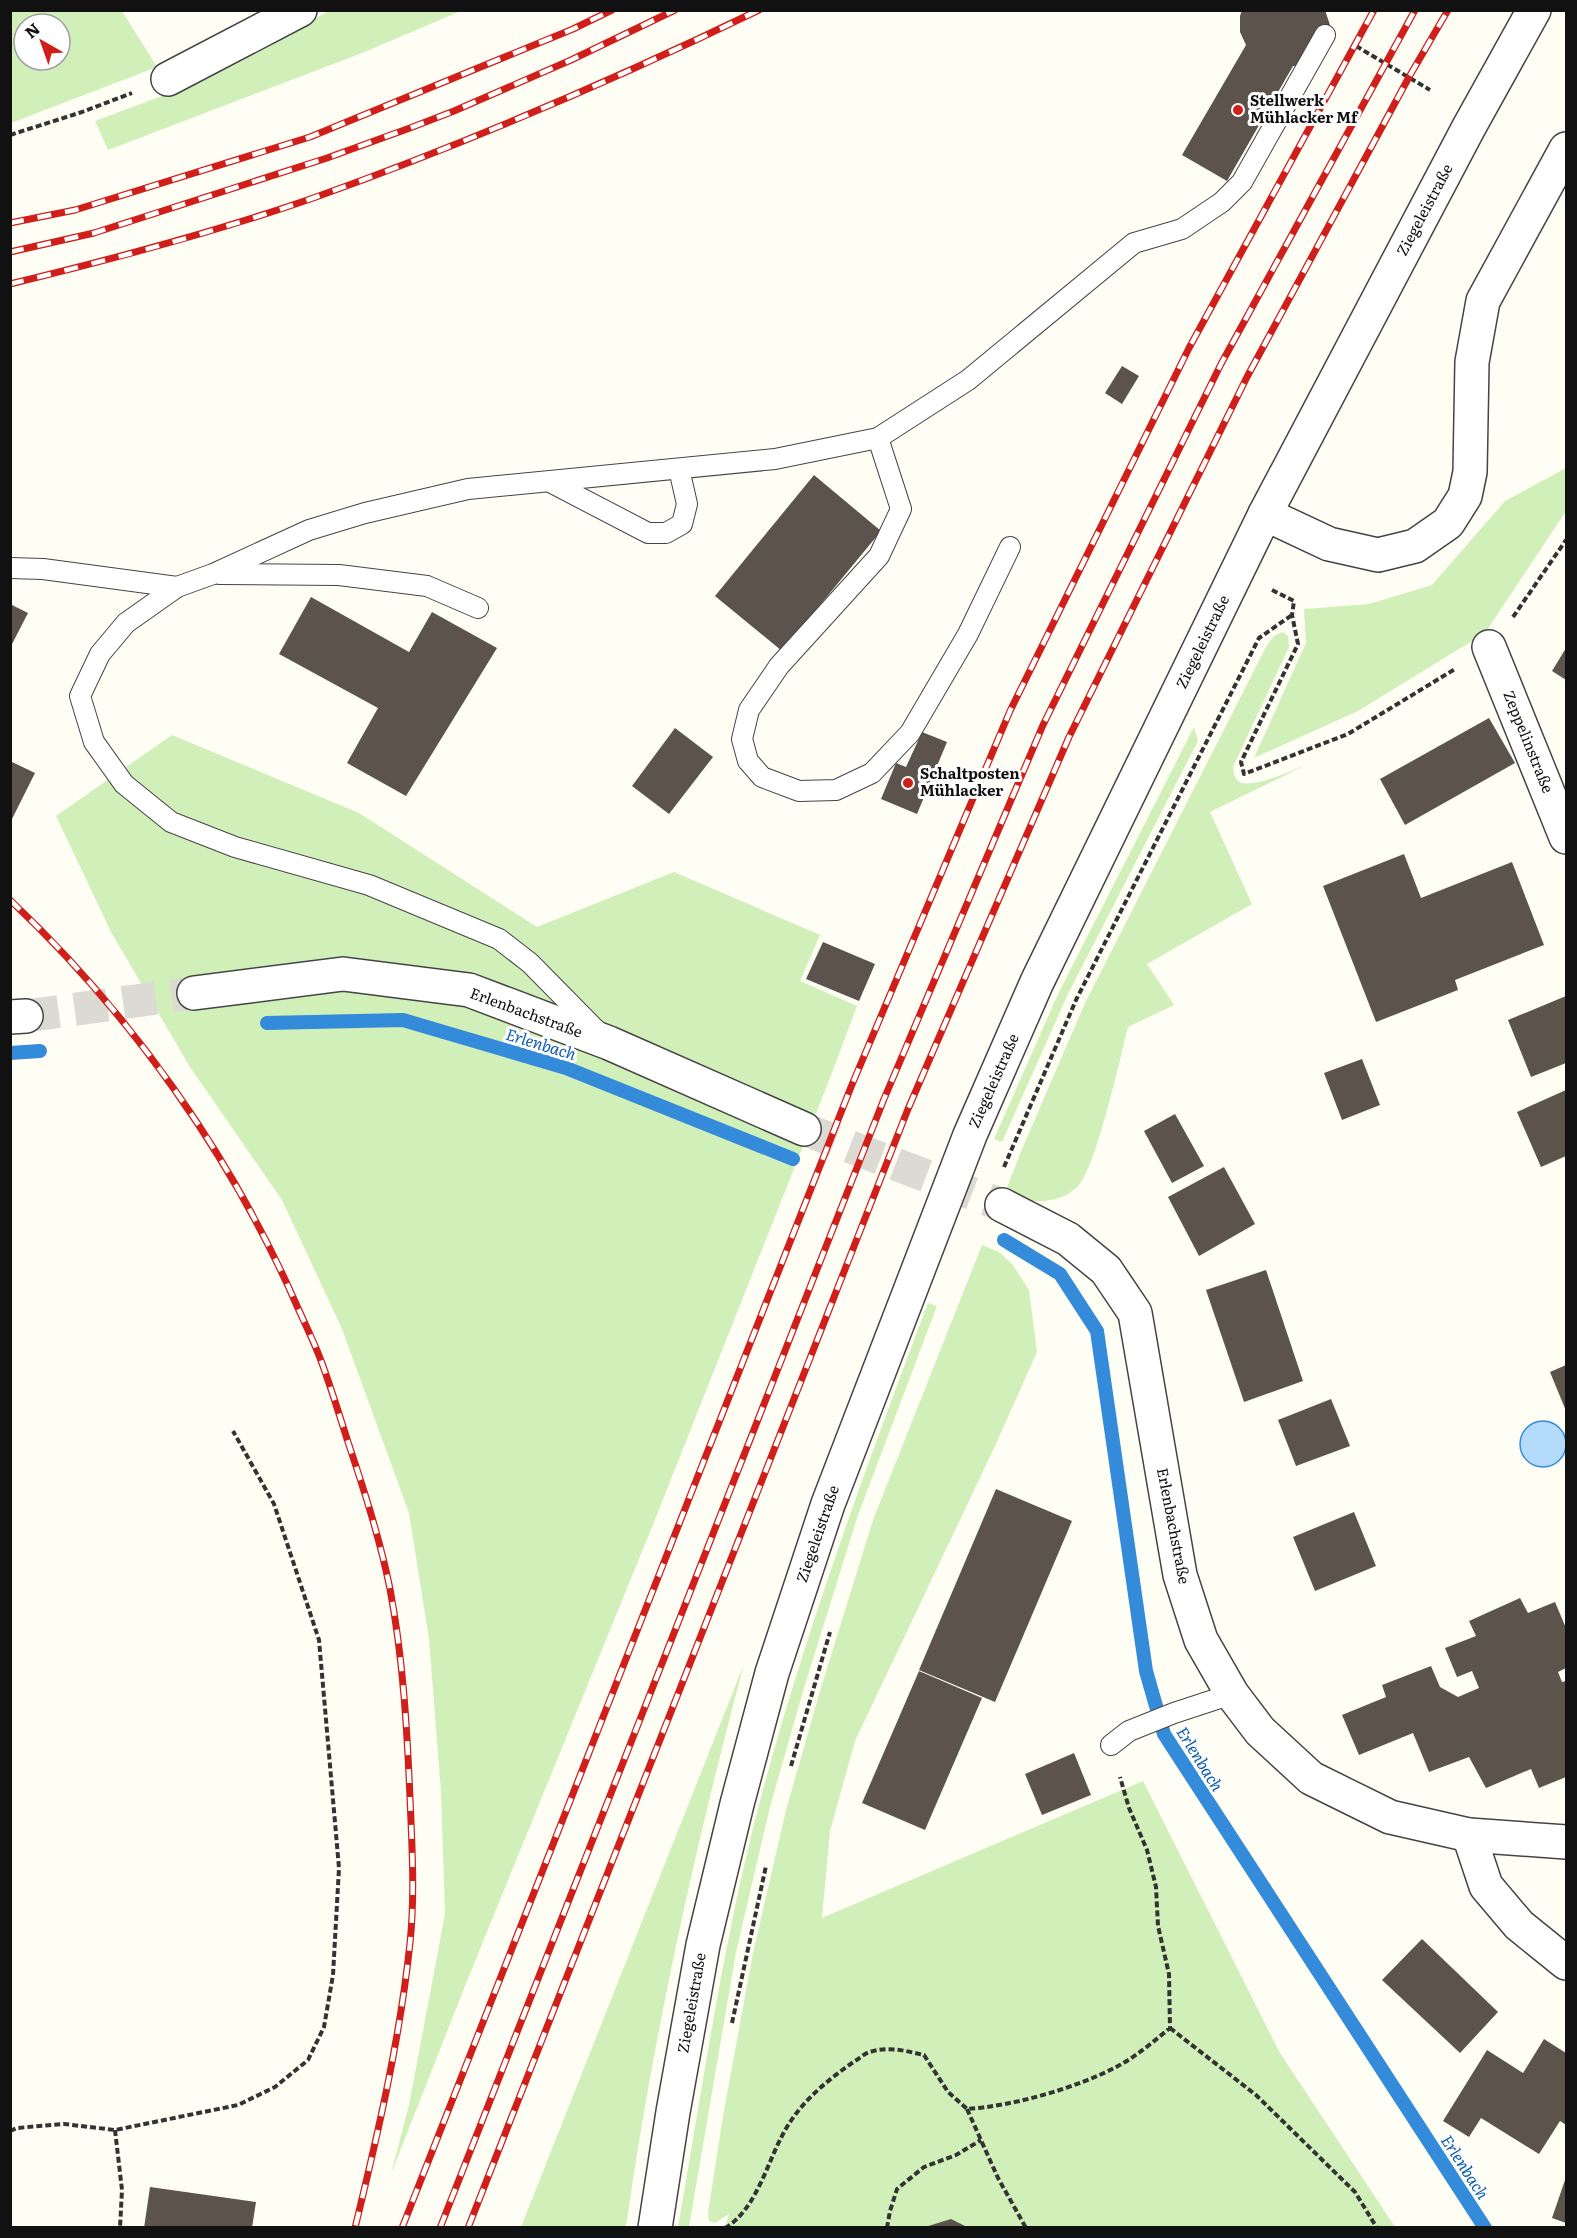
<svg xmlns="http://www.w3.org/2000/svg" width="1577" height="2238" viewBox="0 0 1577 2238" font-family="Literata,serif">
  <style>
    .green { fill: #d1efb9; fill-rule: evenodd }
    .water { fill: #b4dbfc; stroke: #348bda; stroke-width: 1.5 }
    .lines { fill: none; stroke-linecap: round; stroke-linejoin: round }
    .stream { stroke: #348bda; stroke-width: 14 }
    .building { fill: #5b534c }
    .minor-tunnel { stroke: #dbdad3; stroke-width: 33; stroke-dasharray: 33 16; stroke-linecap: butt }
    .service-casing { stroke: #444; stroke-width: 22 }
    .minor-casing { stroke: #444; stroke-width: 36 }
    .tertiary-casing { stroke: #444; stroke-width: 36 }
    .path { stroke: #333; stroke-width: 4; stroke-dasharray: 6 3; stroke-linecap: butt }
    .service { stroke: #fff; stroke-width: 20 }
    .minor { stroke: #fff; stroke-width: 33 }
    .tertiary { stroke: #fff; stroke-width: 33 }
    .rail-casing { stroke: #d01f1a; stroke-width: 7 }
    .rail { stroke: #fff; stroke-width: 4.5; stroke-dasharray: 14; stroke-linecap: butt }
    .poi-dot { fill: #d01f1a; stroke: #fff; stroke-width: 2 }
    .labels { text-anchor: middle; stroke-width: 6; stroke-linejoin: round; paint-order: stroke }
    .poi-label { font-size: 15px; font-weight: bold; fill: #111; stroke: #fff; text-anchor: start }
    .street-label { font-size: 15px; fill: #111; stroke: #fff }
    .water-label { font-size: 16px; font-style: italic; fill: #0c5cb1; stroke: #fff }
  </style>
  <rect width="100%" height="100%" fill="#fffef5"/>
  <g class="green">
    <path d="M11,10l111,1 35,56 -146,56zM24,24h36v36h-36z"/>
    <path d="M329,11h132l-99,42 -254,97 -13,-29 83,-31z"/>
    <path d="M1566,468v43l-81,122 -127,78 -104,47 52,-115 -2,-34 65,-5 63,-19 73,-84z"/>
    <path d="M1283,632l5,4 1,11 -56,120c1,6 1,10 5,14 11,9 53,-10 66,-15l-94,46 42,92 -105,60 27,41 -46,22c-8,31 -32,141 -50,159 -19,20 -51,17 -74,9l18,-46 63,-146 182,-358 8,-10z"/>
    <path d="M1194,727l4,14 -131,255 -65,146 -8,-3 65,-147z"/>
    <path d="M172,735l187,78 178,114 137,-55 146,63 -20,46 57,25 -27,72 -176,444 -185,454 -78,198 18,-69 36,-191 -4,-122 -12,-153 -20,-126 -67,-184 -60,-129 -92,-133 -79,-135 -55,-116z"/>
    <path d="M982,1245l17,7 14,13 16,25 8,62 -42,94 -140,295 -25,90 -8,87 321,-137 137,272 115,174 -670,1 4,-14 -14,9 -6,-2 -1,-8 15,-97 30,-163 33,-143 34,-119 53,-171z"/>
    <path d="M928,1303l9,3 -79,209 -54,173 -34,119 -34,145 -47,275h-11c25,-142 45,-286 82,-426 45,-169 106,-334 168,-498z"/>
    <path d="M744,1664c-50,187 -91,372 -118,563h-105z"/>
  </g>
  <circle class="water" cx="1543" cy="1444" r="23"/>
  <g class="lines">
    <g class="stream">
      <path d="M267,1023l136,-3 163,48 227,91"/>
      <path d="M10,1053l30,-2"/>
      <path d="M1004,1240l56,34 37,57 49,340 18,63 321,494"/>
    </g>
  </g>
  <g class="building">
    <path d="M1242,10h83l7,21 -31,35h-8l-66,115 -45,-26 64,-110 -6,-13v-16z"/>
    <path d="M1122,366l17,10 -17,28 -17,-11z"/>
    <path d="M814,475l67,56 -99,120 -67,-55z"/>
    <path d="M311,597l98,55 23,-40 65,36 -91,148 -59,-33 31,-55 -99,-54z"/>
    <path d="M10,604l18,9 -18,35z"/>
    <path d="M1566,648v32l-14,-9z"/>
    <path d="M1489,718l26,45 -110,62 -25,-46z"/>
    <path d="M675,728l38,29 -44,57 -37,-28z"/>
    <path d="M922,732l25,10 -30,72 -36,-15 15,-36 10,4z"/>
    <path d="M10,761l25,12 -25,50z"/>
    <path d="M1404,854l17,44 91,-36 32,83 -89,35 3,10 -82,32 -53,-136z"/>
    <path d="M823,942l52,22 -16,37 -53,-22z"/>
    <path d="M1566,996v67l-35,14 -23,-57z"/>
    <path d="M1362,1059l18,46 -38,15 -18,-47z"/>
    <path d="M1566,1090v66l-25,11 -24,-55z"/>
    <path d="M1175,1114l29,52 -32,17 -28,-52z"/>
    <path d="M1224,1167l31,57 -56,32 -31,-59z"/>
    <path d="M1266,1270l37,111 -59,21 -38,-112z"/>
    <path d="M1566,1365v46l-16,-39z"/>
    <path d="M1331,1399l19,47 -54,20 -18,-46z"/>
    <path d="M996,1489l76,32 -77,181 -76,-32z"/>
    <path d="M1354,1512l22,54 -61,25 -22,-54z"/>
    <path d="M1520,1598l8,15 27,-11 11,26v40l-8,4 4,10 4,-1v96l-27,11 -8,-19 -45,19 -17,-31 -40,15 -16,-39 -54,22 -17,-40 44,-18 -4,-12 49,-19 9,21 18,10 21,-9 -7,-17 -15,6 -12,-29 31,-12 -7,-15z"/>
    <path d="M919,1671l63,27 -57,132 -63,-27z"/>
    <path d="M1074,1753l17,42 -49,20 -17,-41z"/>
    <path d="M1422,1939l76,73 -38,41 -78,-73z"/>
    <path d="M1544,2039l22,14v72l-6,-4 -21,33 -58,-36 -12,19 -26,-16 44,-71 36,23z"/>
    <path d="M1566,2177v46l-14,-5z"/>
    <path d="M150,2187l106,15 -4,26h-108z"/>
    <path d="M951,2219l18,9h-44v-1z"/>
  </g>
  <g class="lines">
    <g class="minor-tunnel">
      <path d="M26,1016l168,-23"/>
      <path d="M804,1129l198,76"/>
    </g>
    <defs>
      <g id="service">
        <path d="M878,438l23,71 -22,47 -100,110 -30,44 -7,29 6,22 14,16 37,14 37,-1 36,-17 38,-40 58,-99 42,-87"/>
        <path d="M552,483l96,50h18l16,-9 5,-20 -8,-35"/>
        <path d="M10,568l33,1 134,18"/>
        <path d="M219,574l120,1 88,11 51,22"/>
        <path d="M598,1032l-68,-69 -31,-24 -130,-54 -134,-38 -64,-25 -47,-38 -30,-42 -14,-46 20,-42 26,-31 51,-36 36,-13 96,-44 56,-17 103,-24 307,-30 103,-21 90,-58 166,-137 48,-14 40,-27 20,-20 83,-147"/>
        <path d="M1111,1745l18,-14 45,-18 58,-19"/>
      </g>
      <g id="minor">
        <path d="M168,79l132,-69"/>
        <path d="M1265,514l64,30 49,11 37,-9 33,-23 17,-27 5,-24 2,-110 11,-61 83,-152"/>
        <path d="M1489,647l77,190"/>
        <path d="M194,993l149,-19 126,16 140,53 195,86"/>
        <path d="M10,1017l16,-1"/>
        <path d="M1002,1205l66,34 38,31 29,43 45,262 21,65 31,54 28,37 51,47 79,39 79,18 97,7"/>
        <path d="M1469,1835l17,51 33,39 47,38"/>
      </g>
      <path id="tertiary" d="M655,2228l18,-116 30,-167 34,-141 35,-131 56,-169 142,-369 67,-153 228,-468 204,-387 65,-117"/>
    </defs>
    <use href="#service" class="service-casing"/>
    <use href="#minor" class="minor-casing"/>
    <use href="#tertiary" class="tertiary-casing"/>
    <g class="path">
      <path d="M1356,46l74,44"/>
      <path d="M10,135l72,-23 50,-19"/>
      <path d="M1272,590l22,11 -2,14 6,29 -57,118 3,12 104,-40 107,-65"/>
      <path d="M1513,617l53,-77"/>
      <path d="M1004,1167l72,-167 183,-362 33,-23"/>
      <path d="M791,1766l39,-134"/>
      <path d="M732,2023l34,-157"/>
      <path d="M1170,2028l86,67 99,97 22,36"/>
      <path d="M967,2109l31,69 28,50"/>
      <path d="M115,2130l7,60 -2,38"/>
      <path d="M10,2131l7,-3 47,-4 51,6 123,-25 37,-18 33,-27 16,-33 9,-52 6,-107 -20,-228 -45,-136 -41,-73"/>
      <path d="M725,2228c30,-17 42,-64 57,-92 16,-32 44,-55 73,-75 5,-3 10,-8 15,-9 19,-6 36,-1 54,3l24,37 19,17c46,-3 110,-21 151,-43 19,-10 36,-25 52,-38l-1,-54 -11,-48 -2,-39 -9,-37 -18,-42 -9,-31"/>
      <path d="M887,2228l3,-17 7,-22 27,-22 32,-12 25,-15"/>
    </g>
    <use href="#service" class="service"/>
    <use href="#minor" class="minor"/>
    <use href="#tertiary" class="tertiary"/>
    <defs>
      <g id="rail">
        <path d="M10,223l65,-13 235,-73 263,-108 39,-19"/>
        <path d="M10,252l84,-19 233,-75 83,-30 44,-17 117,-51 104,-50"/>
        <path d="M10,284c103,-25 206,-52 306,-87 151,-54 298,-117 443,-187"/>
        <path d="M10,900c121,114 221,255 287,406 9,20 19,40 26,60 9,25 17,51 25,76 16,48 32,97 42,147 13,69 17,139 20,209 2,48 5,97 0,145 -10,96 -32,190 -55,285"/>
        <path d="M402,2228l449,-1141 159,-376 179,-363 185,-338"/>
        <path d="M440,2228l444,-1129 159,-374 178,-361 194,-354"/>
        <path d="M468,2228l440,-1119 161,-372 178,-360 162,-300 39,-67"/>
      </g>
    </defs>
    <use href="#rail" class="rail-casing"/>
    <use href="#rail" class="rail"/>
  </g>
  <g class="poi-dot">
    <circle cx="1238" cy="110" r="6"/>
    <circle cx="908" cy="783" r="6"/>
  </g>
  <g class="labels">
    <g class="poi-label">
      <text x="1250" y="106">Stellwerk<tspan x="1250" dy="17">Mühlacker Mf</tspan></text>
      <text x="920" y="779">Schaltposten<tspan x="920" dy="17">Mühlacker</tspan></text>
    </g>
    <g class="street-label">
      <text transform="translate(1425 210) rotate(-62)" y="5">Ziegeleistraße</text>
      <text transform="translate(1203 642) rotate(-64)" y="5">Ziegeleistraße</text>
      <text transform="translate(1528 742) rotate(68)" y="5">Zeppelinstraße</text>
      <text transform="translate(526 1013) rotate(20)" y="5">Erlenbachstraße</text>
      <text transform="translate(994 1081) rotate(-66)" y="5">Ziegeleistraße</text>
      <text transform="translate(1173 1526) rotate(79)" y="5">Erlenbachstraße</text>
      <text transform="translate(818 1534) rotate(-71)" y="5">Ziegeleistraße</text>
      <text transform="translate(692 2003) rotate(-80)" y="5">Ziegeleistraße</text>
    </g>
    <g class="water-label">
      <text transform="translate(541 1044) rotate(17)" y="6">Erlenbach</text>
      <text transform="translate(1200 1759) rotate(58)" y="6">Erlenbach</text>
      <text transform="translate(1465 2167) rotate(57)" y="6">Erlenbach</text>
    </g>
  </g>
  <rect width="1577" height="2238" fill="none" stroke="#111111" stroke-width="24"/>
  <g transform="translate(42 42) rotate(320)"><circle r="28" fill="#ffffff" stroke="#a0a0a0" stroke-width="1.5"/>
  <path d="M0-4.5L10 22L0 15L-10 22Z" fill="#d01f1a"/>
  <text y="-9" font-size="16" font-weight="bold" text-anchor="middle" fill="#111111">N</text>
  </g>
</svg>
